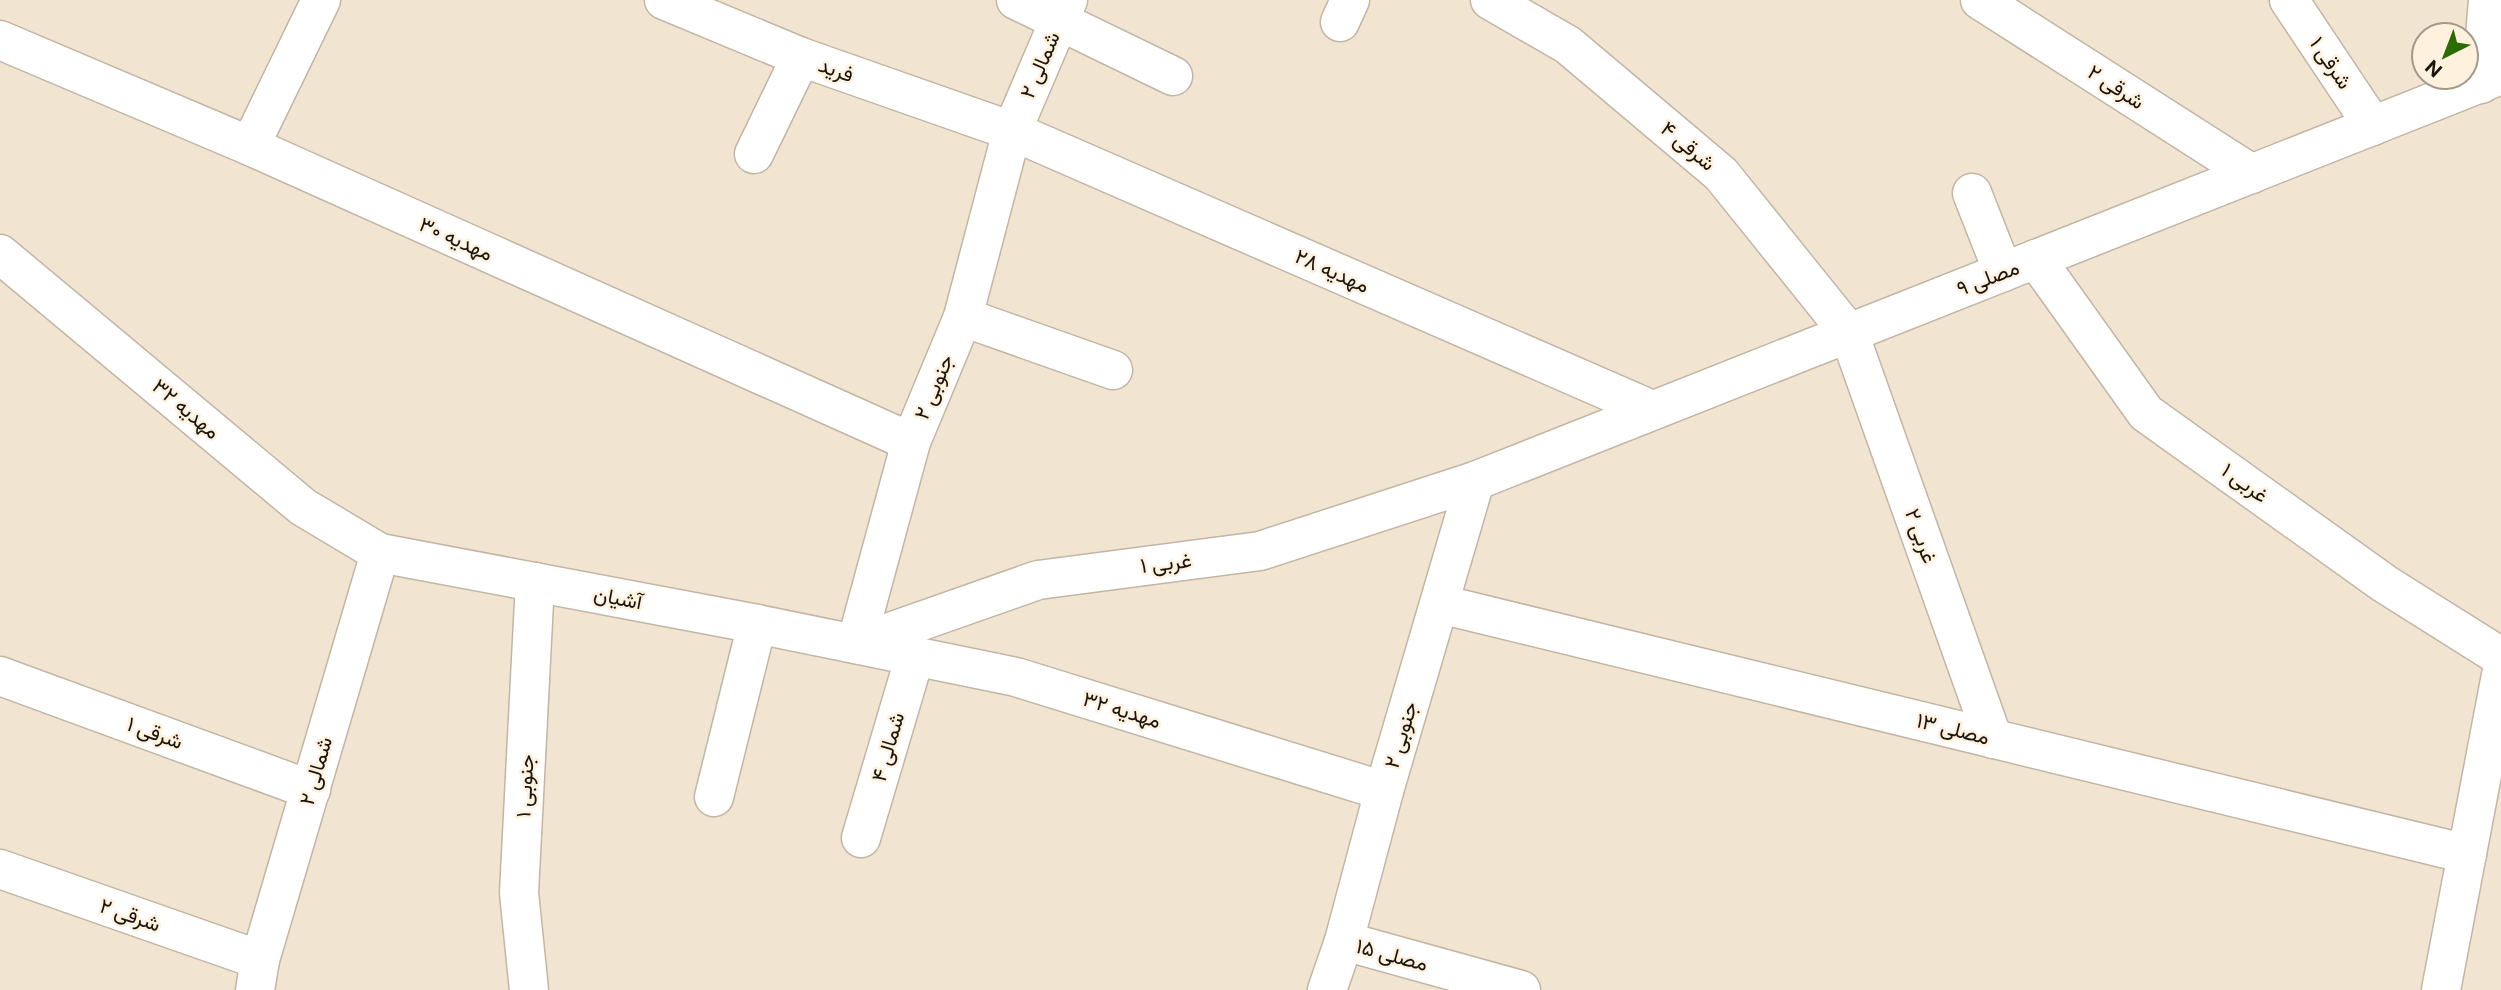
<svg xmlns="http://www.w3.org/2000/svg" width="2501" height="990" viewBox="0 0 2501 990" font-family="'Public Sans',Vazirmatn,sans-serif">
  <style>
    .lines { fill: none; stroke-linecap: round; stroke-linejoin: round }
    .minor-casing { stroke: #c2b6a4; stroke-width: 41 }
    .major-casing { stroke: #c2b6a4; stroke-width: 41 }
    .minor { stroke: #fff; stroke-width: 38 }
    .major { stroke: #fff; stroke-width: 38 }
    .labels { text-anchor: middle; stroke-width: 5; stroke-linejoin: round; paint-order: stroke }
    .street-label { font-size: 21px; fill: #19150e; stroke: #fef1de }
  </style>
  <rect width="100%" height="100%" fill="#f1e4d1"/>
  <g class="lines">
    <defs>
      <g id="minor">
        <path d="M664,0l137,57 211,74 640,279"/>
        <path d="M1016,0l157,76"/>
        <path d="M1490,0l78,45 153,129 128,159 144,406"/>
        <path d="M1980,0l272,174"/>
        <path d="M2289,0l84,126"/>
        <path d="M1340,22l10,-22"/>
        <path d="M0,40l250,106 661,296"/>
        <path d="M2481,84l7,-84"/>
        <path d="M250,146l71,-146"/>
        <path d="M754,154l47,-97"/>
        <path d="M1972,193l31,79"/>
        <path d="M0,254l303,253 77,46 377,71 259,53 368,114"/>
        <path d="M2036,259l110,154 239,171 116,73"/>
        <path d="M963,317l150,53"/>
        <path d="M1440,604l1027,250"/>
        <path d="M856,644l182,-64 222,-29 215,-70 1026,-406"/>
        <path d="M856,644l55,-202 52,-125 49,-186 56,-131"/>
        <path d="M0,676l311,114"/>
        <path d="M714,797l43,-173"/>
        <path d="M861,838l54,-182"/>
        <path d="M0,869l260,91"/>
        <path d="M1344,941l177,49"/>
        <path d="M255,990l5,-30 120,-407"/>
        <path d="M529,990l-10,-97 16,-311"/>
        <path d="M1327,990l17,-49 40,-150 91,-310"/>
      </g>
      <path id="major" d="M2441,990l60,-315"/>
    </defs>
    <use href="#minor" class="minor-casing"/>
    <use href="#major" class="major-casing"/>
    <use href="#minor" class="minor"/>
    <use href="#major" class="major"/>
  </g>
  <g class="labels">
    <g class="street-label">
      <text transform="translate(2331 63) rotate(56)" y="7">۱ شرقی</text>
      <text transform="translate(1040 65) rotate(-67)" y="7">۲ شمالی</text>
      <text transform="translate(836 70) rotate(19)" y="7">فرید</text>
      <text transform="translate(2116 87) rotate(33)" y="7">۲ شرقی</text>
      <text transform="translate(1688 146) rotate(40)" y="7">۴ شرقی</text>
      <text transform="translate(456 239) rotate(24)" y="7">مهدیه ۳۰</text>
      <text transform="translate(1332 271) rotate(24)" y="7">مهدیه ۲۸</text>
      <text transform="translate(1988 278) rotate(-21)" y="7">مصلی ۹</text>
      <text transform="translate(934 387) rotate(-67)" y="7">۲ جنوبی</text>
      <text transform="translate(186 409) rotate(40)" y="7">مهدیه ۳۲</text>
      <text transform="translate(2245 483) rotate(36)" y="7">۱ غربی</text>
      <text transform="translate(1921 536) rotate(70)" y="7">۲ غربی</text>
      <text transform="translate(1166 563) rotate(-7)" y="7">۱ غربی</text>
      <text transform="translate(618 598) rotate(11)" y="7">آشیان</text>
      <text transform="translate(1122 710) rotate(17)" y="7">مهدیه ۳۲</text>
      <text transform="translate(1953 729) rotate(14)" y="7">مصلی ۱۳</text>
      <text transform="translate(155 733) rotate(20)" y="7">شرقی ۱</text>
      <text transform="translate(1401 735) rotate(-73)" y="7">جنوبی ۲</text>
      <text transform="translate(888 747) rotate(-74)" y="7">شمالی ۴</text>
      <text transform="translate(316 771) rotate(-74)" y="7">شمالی ۲</text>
      <text transform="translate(525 786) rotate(-87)" y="7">جنوبی ۱</text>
      <text transform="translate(130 915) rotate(19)" y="7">شرقی ۲</text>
      <text transform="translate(1392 955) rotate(15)" y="7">مصلی ۱۵</text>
    </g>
  </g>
  <g transform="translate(2445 56) rotate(222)"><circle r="33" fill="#fef1de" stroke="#a2998b" stroke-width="2"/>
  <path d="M0-5L12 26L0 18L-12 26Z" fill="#2a6c02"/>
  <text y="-10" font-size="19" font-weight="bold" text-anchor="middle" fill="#19150e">N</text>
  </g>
</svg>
